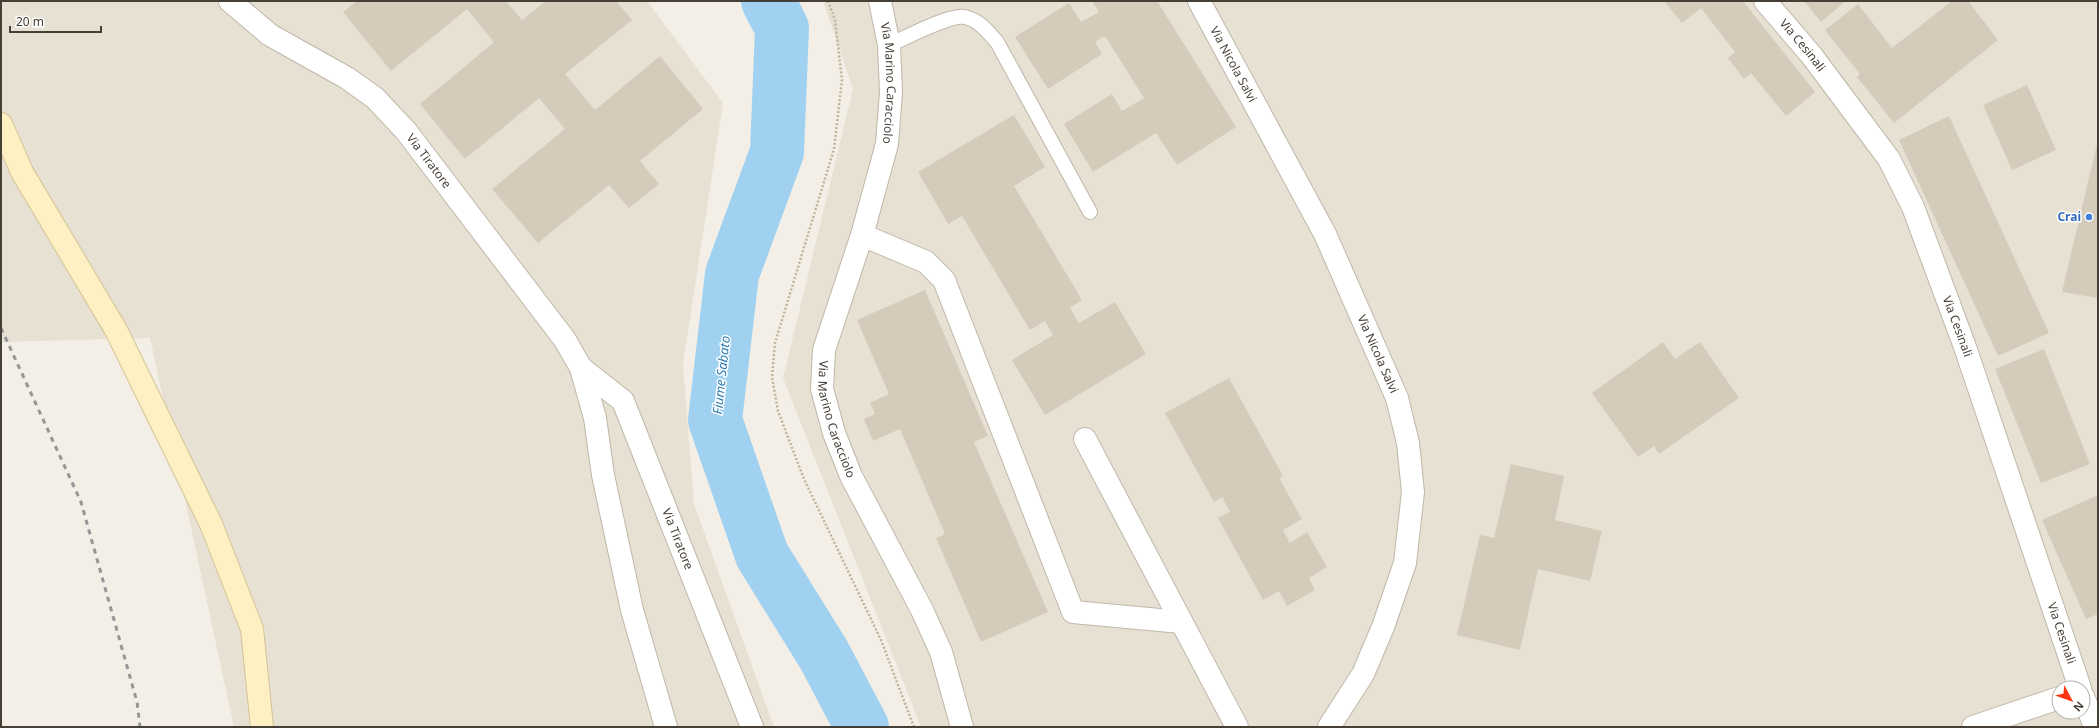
<svg xmlns="http://www.w3.org/2000/svg" width="2099" height="728" viewBox="0 0 2099 728" font-family="'Noto Sans',sans-serif">
  <style>
    .residential { fill: #e7e1d4; fill-rule: evenodd }
    .lines { fill: none; stroke-linecap: round; stroke-linejoin: round }
    .river { stroke: #a1d1f1; stroke-width: 54 }
    .building { fill: #d5cbbb }
    .lane-casing { stroke: #bfb7a8; stroke-width: 16 }
    .street-casing { stroke: #bfb7a8; stroke-width: 24 }
    .secondary-casing { stroke: #d4c395; stroke-width: 24 }
    .path { stroke: #c1b399; stroke-width: 2.5; stroke-dasharray: 2 2; stroke-linecap: butt }
    .lane { stroke: #fff; stroke-width: 14 }
    .street { stroke: #fff; stroke-width: 22 }
    .secondary { stroke: #fff0c4; stroke-width: 22 }
    .rail { stroke: #969696; stroke-width: 3; stroke-dasharray: 5 5; stroke-linecap: butt }
    .shop-dot { fill: #3f7fe0; stroke: #fff; stroke-width: 1.5 }
    .labels { text-anchor: middle; stroke-width: 3; stroke-linejoin: round; paint-order: stroke }
    .street-label { font-size: 12px; fill: #463f35; stroke: #fff }
    .shop-label { font-size: 12px; font-weight: bold; fill: #366cbe; stroke: #fff; text-anchor: end }
    .water-label { font-size: 13px; font-style: italic; fill: #2d7cb4; stroke: #fff }
  </style>
  <rect width="100%" height="100%" fill="#f3efe6"/>
  <g class="residential">
    <path d="M1,1h646l76,102 -40,261 11,140 80,223h-540l-84,-389 -149,4z"/>
    <path d="M823,1h1275v726h-1177l-138,-349 70,-289zM2059,688h24v24h-24z"/>
  </g>
  <g class="lines">
    <path class="river" d="M768,1l14,27 -5,124 -45,122 -17,146 47,135 62,100 38,72"/>
  </g>
  <g class="building">
    <path d="M357,1h149l16,19 24,-19h70l16,19 -67,54 30,36 65,-54 43,53 -63,52 19,23 -30,24 -20,-23 -71,58 -46,-54 73,-60 -26,-31 -74,61 -45,-55 74,-62 -27,-33 -76,62 -48,-59z"/>
    <path d="M1092,1h65l79,126 -59,38 -21,-32 -63,39 -29,-48 48,-30 10,17 22,-13 -39,-62 -10,6 7,12 -54,35 -33,-52 54,-34 12,19 18,-10z"/>
    <path d="M1664,1h79l72,91 -29,24 -35,-43 -7,6 -16,-21 7,-6 -34,-44 -19,15z"/>
    <path d="M1804,1h42l-25,21z"/>
    <path d="M1952,1h16l30,39 -104,83 -37,-46 3,-3 -35,-44 33,-26 34,44z"/>
    <path d="M2027,85l29,65 -44,20 -29,-65z"/>
    <path d="M1014,115l31,52 -31,19 68,114 -12,8 9,15 36,-21 31,52 -101,61 -33,-55 41,-25 -8,-14 -15,9 -68,-114 -14,8 -30,-52z"/>
    <path d="M1949,116l100,217 -51,23 -99,-216z"/>
    <path d="M2097,144h1v154l-36,-6z"/>
    <path d="M925,290l63,146 -14,6 74,170 -67,30 -45,-104 9,-4 -45,-105 -27,12 -9,-22 11,-5 -5,-11 19,-9 -32,-74z"/>
    <path d="M1663,342l12,17 25,-17 39,56 -80,56 -5,-8 -16,11 -46,-64z"/>
    <path d="M2044,349l46,115 -49,19 -46,-114z"/>
    <path d="M1229,378l54,98 -4,2 23,41 -19,11 7,13 17,-11 20,35 -18,11 6,12 -28,16 -8,-15 -16,9 -45,-82 12,-6 -8,-15 -8,5 -49,-89z"/>
    <path d="M1511,464l53,12 -9,44 47,11 -12,50 -52,-12 -18,81 -63,-15 23,-100 14,3z"/>
    <path d="M2098,495v119l-12,5 -44,-99z"/>
  </g>
  <g class="lines">
    <defs>
      <path id="lane" d="M889,45c16,-7 61,-31 76,-28 14,3 23,15 32,25l93,170"/>
      <g id="street">
        <path id="s1" d="M230,1l40,34 77,43 28,20 31,33 159,209 16,28 14,50 8,57 29,135 34,117"/>
        <path id="s2" d="M880,1l9,44 2,47 -4,52 -25,91 -38,115 -2,39 12,44 17,43 71,134 19,42 21,75"/>
        <path id="s3" d="M1199,1l126,233 72,164 11,45 5,49 -8,71 -22,64 -20,47 -34,53"/>
        <path id="s4" d="M1765,1l47,55 77,103 24,48 52,140 115,341"/>
        <path d="M862,235l64,27 18,18 129,332 108,10"/>
        <path id="s5" d="M581,368l42,33 129,326"/>
        <path d="M1085,439l152,288"/>
        <path d="M2083,696l12,31"/>
        <path d="M1973,727l86,-29"/>
      </g>
      <path id="secondary" d="M1,124l21,48 94,158 95,194 41,105 10,98"/>
    </defs>
    <use href="#lane" class="lane-casing"/>
    <use href="#street" class="street-casing"/>
    <use href="#secondary" class="secondary-casing"/>
    <path class="path" d="M828,1l7,19 7,60 -8,69 -59,194 -3,34 6,34 26,68 77,161 33,87"/>
    <use href="#lane" class="lane"/>
    <use href="#street" class="street"/>
    <use href="#secondary" class="secondary"/>
    <path class="rail" d="M1,328l80,174 56,200 3,25"/>
  </g>
  <circle class="shop-dot" cx="2089" cy="217" r="4"/>
  <g class="labels">
    <g class="street-label">
      <text dy="4" stroke="none"><textPath href="#s4" startOffset="58">Via Cesinali</textPath></text>
      <text dy="4" stroke="none"><textPath href="#s3" startOffset="72">Via Nicola Salvi</textPath></text>
      <text dy="4" stroke="none"><textPath href="#s2" startOffset="83">Via Marino Caracciolo</textPath></text>
      <text dy="4" stroke="none"><textPath href="#s1" startOffset="258">Via Tiratore</textPath></text>
      <text dy="4" stroke="none"><textPath href="#s4" startOffset="382">Via Cesinali</textPath></text>
      <text dy="4" stroke="none"><textPath href="#s3" startOffset="396">Via Nicola Salvi</textPath></text>
      <text dy="4" stroke="none"><textPath href="#s2" startOffset="431">Via Marino Caracciolo</textPath></text>
      <text dy="4" stroke="none"><textPath href="#s5" startOffset="202">Via Tiratore</textPath></text>
      <text dy="4" stroke="none"><textPath href="#s4" startOffset="706">Via Cesinali</textPath></text>
    </g>
    <g class="shop-label">
      <text x="2081" y="221">Crai</text>
    </g>
    <g class="water-label">
      <text transform="translate(721 375) rotate(-84)" y="5">Fiume Sabato</text>
    </g>
  </g>
  <rect width="2099" height="728" fill="none" stroke="#463f35" stroke-width="4"/>
  <g transform="translate(2071 700) rotate(131)"><circle r="19" fill="#ffffff" stroke="#b5b2ae"/>
  <path d="M0-3L7 15L0 10L-7 15Z" fill="#fd3413"/>
  <text y="-6" font-size="11" font-weight="bold" text-anchor="middle" fill="#463f35">N</text>
  </g>
  <path d="M10 26v6h91v-6" fill="none" stroke="#463f35" stroke-width="2"/>
  <text x="16" y="26" font-size="12" fill="#463f35" stroke="#ffffff" stroke-width="3" paint-order="stroke">20 m</text>
</svg>
